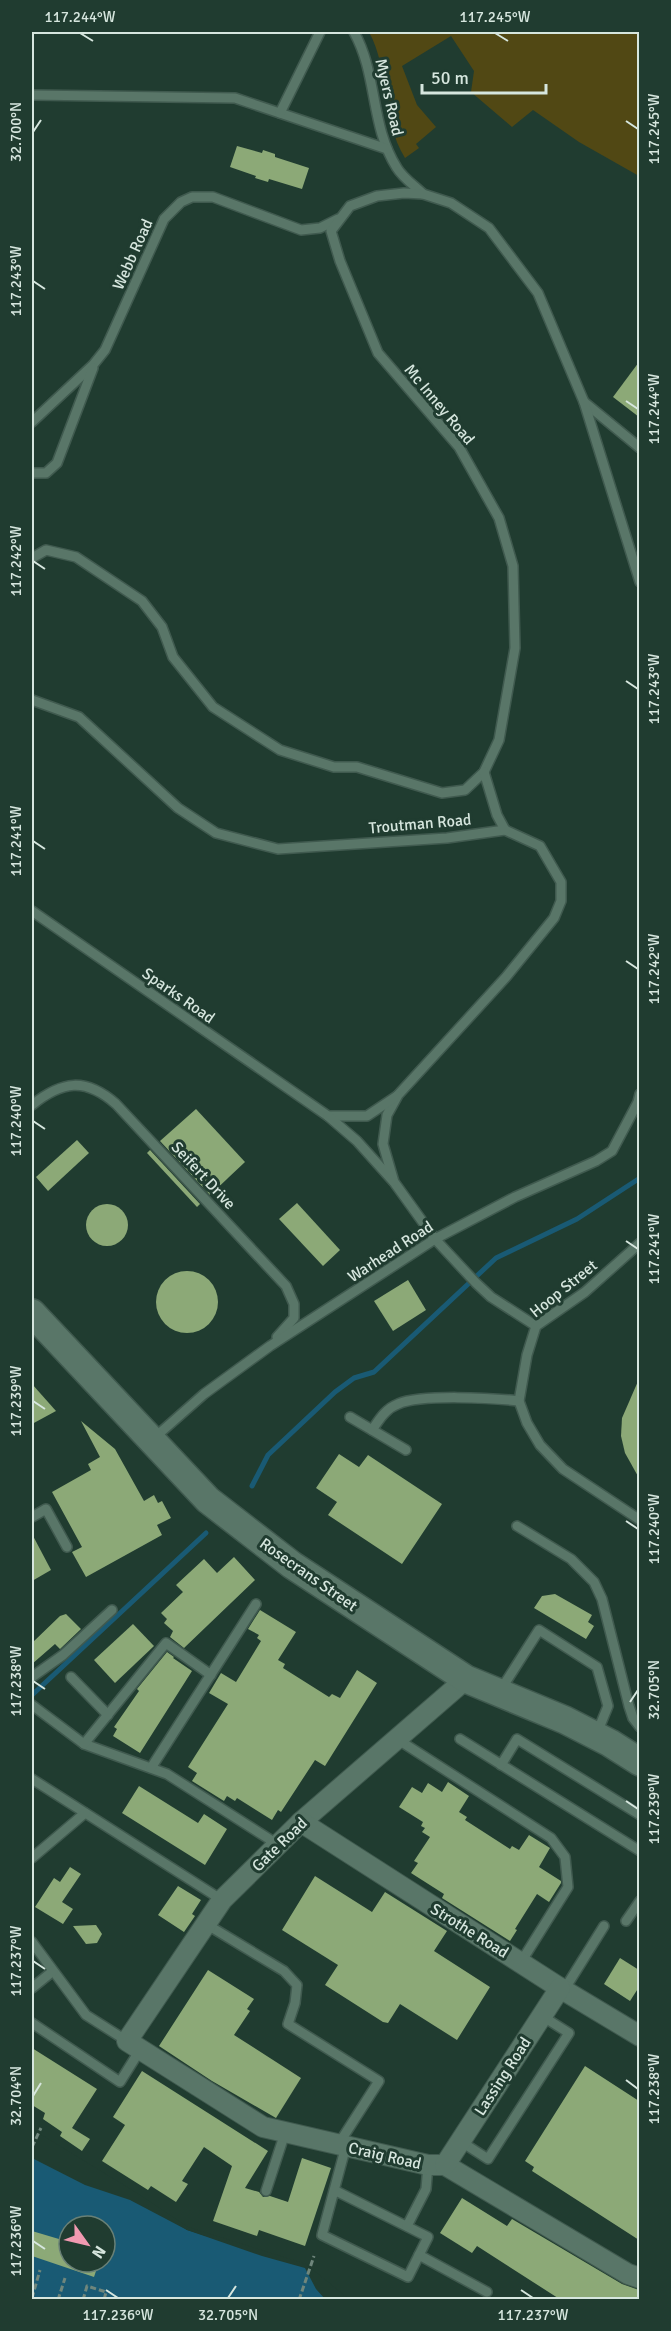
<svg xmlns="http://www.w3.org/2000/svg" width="671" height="2331" viewBox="0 0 671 2331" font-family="Signika,sans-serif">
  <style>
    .green { fill: #514814 }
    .water { fill: #195a74; fill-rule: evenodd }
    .pier { fill: #203c30 }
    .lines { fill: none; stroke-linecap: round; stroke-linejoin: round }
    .stream { stroke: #195a74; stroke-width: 5 }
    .building { fill: #8ca977 }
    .lane-casing { stroke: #405a4f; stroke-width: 12 }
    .street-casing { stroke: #405a4f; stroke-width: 22 }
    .secondary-casing { stroke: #405a4f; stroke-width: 30 }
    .path { stroke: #6f867c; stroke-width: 3; stroke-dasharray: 6 3; stroke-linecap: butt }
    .lane { stroke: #597668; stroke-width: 9 }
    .street { stroke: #597668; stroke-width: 20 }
    .secondary { stroke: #597668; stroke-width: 27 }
    .ticks { fill: none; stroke: #d6e6de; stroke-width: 2 }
    .labels { text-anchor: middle; stroke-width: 6; stroke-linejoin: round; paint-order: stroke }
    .street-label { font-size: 16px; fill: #d6e6de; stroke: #203c30 }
    .neatline { fill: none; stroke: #d6e6de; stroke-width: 2 }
    .ticks-label { font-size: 15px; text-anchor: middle; fill: #d6e6de }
  </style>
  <rect width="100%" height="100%" fill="#203c30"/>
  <path class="green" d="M369,32h270v144l-60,-34 -46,-32 -21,17 -41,-35 3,-21 -23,-35 -49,30 15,39 19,22 -20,17 3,4 -14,10c-24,-39 -15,-88 -36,-126z"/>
  <path class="water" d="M32,2132l155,98 118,37 42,32h-315zM69,2226h36v36h-36z"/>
  <path class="pier" d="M32,2129l105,64 51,34 118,37 44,36 -25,-1 -9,-10 -11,-21 -43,-12 -75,-26 -57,-30 -45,-15 -53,-27z"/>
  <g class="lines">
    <g class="stream">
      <path d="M252,1486l16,-31 67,-63 19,-14 20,-6 122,-114 81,-39 63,-41"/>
      <path d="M32,1695l174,-162"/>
    </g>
  </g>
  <g class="building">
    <path d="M237,146l25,7 1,-3 12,4v3l34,11 -7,21 -33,-10 -1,3 -13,-4 1,-2 -26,-9z"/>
    <path d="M639,362v55l-26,-20z"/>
    <path d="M196,1109l49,53 -35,33 -50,-54z"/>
    <path d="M77,1140l12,13 -41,38 -12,-14z"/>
    <path d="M150,1150l50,54 -3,3 -50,-54z"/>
    <path d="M297,1203l43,47 -17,16 -44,-47z"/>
    <circle cx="107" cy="1225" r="21"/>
    <circle cx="187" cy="1302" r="31"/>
    <path d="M408,1280l18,30 -33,21 -19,-30z"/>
    <path d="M639,1379v99l-14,-25 -4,-17 1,-18z"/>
    <path d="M32,1384l24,27 -24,13z"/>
    <path d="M81,1421l34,28 29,52 10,-6 4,8 4,-2 9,17 -14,7 5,10 -76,42 -14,-25 10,-5 -30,-55 39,-22 -3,-6 12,-7z"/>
    <path d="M339,1454l20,13 9,-12 74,49 -40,60 -74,-49 9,-13 -21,-14z"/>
    <path d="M32,1534l19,36 -19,11z"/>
    <path d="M234,1557l21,23 -71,68 -14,-11 3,-6 -9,-8 3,-4 -6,-6 22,-21 -7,-7 28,-26 13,14z"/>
    <path d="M555,1594l37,21 -4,7 6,4 -8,13 -52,-31 8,-12z"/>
    <path d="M260,1610l36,22 -18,28 7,4 -2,4 46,29 3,-3 8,4 17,-28 20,13 -52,83 -10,-6 -34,52 -3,-2 -6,10 -35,-22 -2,3 -8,-5 -3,5 -32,-20 5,-8 -9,-6 40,-63 -19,-11 12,-20 15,9 25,-41 -4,-3 2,-3 -11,-6z"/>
    <path d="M66,1614l15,15 -21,20 -5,-5 -23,20v-21l28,-27z"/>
    <path d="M133,1624l21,22 -39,37 -21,-23z"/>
    <path d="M167,1652l7,5 -1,1 19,13 -52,82 -27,-17 4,-7 -3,-2 25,-36 -2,-2z"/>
    <path d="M448,1782l21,14 -10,16 8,5 -2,3 45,29 2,-3 7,4 10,-15 21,13 -11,19 22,14v2l-12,19 -12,-8 -22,35 2,1 -7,11 -68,-43 2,-4 -33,-21 7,-10 -4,-2 16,-24 -8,-5 3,-4 -4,-2 2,-4 -24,-15 13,-20 10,6 6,-10 14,9z"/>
    <path d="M139,1786l59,37 6,-9 23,15 -22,36 -83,-52z"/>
    <path d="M70,1867l11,7 -19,28 11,7 -10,15 -28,-17 19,-29 6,4z"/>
    <path d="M315,1876l57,36 13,-20 62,39 -13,20 56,36 -33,53 -57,-36 -12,19 -5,-1 -58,-37 13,-20 -56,-35z"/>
    <path d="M178,1886l23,14 -9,14 3,2 -11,16 -26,-17z"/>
    <path d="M96,1925l6,9 -5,9 -11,1 -13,-18z"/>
    <path d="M620,1958l19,12v17l-9,14 -26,-17z"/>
    <path d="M208,1970l46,29 -7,10 3,2 -16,24 67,43 -25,40 -64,-37 -53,-35z"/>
    <path d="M32,2048l65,41 -25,39 18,11 -8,12 -22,-15 2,-4 -19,-13 2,-6 -13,-8z"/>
    <path d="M585,2066l54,35v139l-107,-69 2,-4 -9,-6z"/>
    <path d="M142,2071l126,80 -23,37 14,4 4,5 7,-1 18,6 14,-44 29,10 -26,78 -46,-16 -2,6 -44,-15 19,-55 -28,-19 -22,34 6,3 -12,18 -25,-16 -3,4 -46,-29 23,-36 -12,-8z"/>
    <path d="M462,2198l45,28 5,-7 110,65 17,6v10h-78l-84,-54 -5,7 -32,-20z"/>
    <path d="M32,2231l37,11v20h30l-5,15 -62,-21z"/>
  </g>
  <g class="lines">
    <defs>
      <g id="lane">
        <path d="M354,32c24,43 16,94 43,136 6,10 18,18 26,26"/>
        <path d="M32,95l203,3 152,51"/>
        <path d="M280,113l40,-81"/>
        <path d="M584,402l56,46"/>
        <path d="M32,422l61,-57 12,-15 59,-131 17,-17 11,-5h21l88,33 19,-2 18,-9"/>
        <path d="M32,473h14l11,-10 36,-95"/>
        <path d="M32,558l14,-8 30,7 66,44 20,26 11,30 40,50 67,43 54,17h23l85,26 23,-3 19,-18 15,-32 16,-92 -2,-82 -14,-48 -40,-71 -81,-94 -38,-92 -9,-30 19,-25 27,-10 27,-3 19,1 28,9 38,25 49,65 46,109 56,180"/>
        <path d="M32,700l47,17 99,91 38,25 62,16 169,-11 58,-8 35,16 21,36v19l-7,17 -48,59 -108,118 -11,20 -4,29 11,38 41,57 41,44 15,14 45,29"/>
        <path d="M484,772l13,43 8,15"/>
        <path d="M32,911l296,205h39l30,-20"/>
        <path d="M32,1105c30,-24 53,-28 84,-1l170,182 8,18v14l-17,19"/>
        <path d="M328,1116l29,25 36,40"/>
        <path d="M640,1243l-55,49 -49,34 -9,29 -8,46 8,22 13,22 23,24 77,51"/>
        <path d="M350,1417l56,33"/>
        <path d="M372,1430c7,-10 13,-21 26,-26 23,-10 95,-6 121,-3"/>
        <path d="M153,1439l51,-45 66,-48 165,-107 80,-42 81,-36 16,-10 26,-49 2,-8"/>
        <path d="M32,1517l14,-8 21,38"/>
        <path d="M517,1526l54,33 23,23 8,17 27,107 4,12 7,9"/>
        <path d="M32,1677l31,-22 49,-45"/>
        <path d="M71,1677l37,38"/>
        <path d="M500,1691l39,-61 58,37 11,39 -11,27"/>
        <path d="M32,1705l52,39 83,30 110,70"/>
        <path d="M397,1739l154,99 14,19 3,30 -47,75"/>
        <path d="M460,1739l180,112"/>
        <path d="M84,1744l82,-101 45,32"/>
        <path d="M501,1765l16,-26 123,76"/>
        <path d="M151,1768l105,-164"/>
        <path d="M32,1779l190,121"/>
        <path d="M32,1858l53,-45"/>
        <path d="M626,1921l14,-20"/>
        <path d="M206,1924l78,47 13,14 -2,18 -7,21 91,57 -41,64"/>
        <path d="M32,1942l54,73 41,26"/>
        <path d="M32,1988l21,-17"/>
        <path d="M564,1990l40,-64"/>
        <path d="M32,2023l88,59 20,-32"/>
        <path d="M460,2141l28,18 81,-126 -27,-17"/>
        <path d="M334,2190l94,47 -20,40 -86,-42 24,-89"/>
        <path d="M266,2191l19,-58"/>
        <path d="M407,2226l19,-37 2,-24"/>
        <path d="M419,2255l68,37"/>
      </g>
      <g id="street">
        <path d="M466,1679l-165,143 -79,78 -95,141 136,86 165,38h17l183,109 12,4"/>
        <path d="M301,1822l259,166 80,48"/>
        <path d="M445,2165l115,-177"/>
      </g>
      <path id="secondary" d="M32,1313l176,187 84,65 174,114 99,41 45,23 30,19"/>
    </defs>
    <use href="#lane" class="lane-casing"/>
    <use href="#street" class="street-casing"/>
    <use href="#secondary" class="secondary-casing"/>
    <g class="path">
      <path d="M32,2147l9,-19"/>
      <path d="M32,2298l8,-28"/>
      <path d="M58,2300l7,-22"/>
      <path d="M83,2300l4,-14 19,6 -2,8"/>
      <path d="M299,2300l15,-44"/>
    </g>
    <use href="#lane" class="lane"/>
    <use href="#street" class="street"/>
    <use href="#secondary" class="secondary"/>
  </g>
  <path class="ticks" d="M80,33l13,8M495,33l13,8M626,121l12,8M33,132l8,-12M33,281l12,8M626,401l12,8M33,561l12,8M626,681l12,8M33,841l12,8M626,961l12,8M33,1121l12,8M626,1241l12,8M33,1401l12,8M626,1521l12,8M33,1681l12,8M630,1702l8,-12M626,1801l12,8M33,1961l12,8M626,2080l12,9M33,2096l8,-13M33,2241l12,8M106,2290l12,8M521,2290l12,8M228,2298l8,-12"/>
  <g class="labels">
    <g class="street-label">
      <text transform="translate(390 97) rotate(77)" y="6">Myers Road</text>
      <text transform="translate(132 254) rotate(-66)" y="6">Webb Road</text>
      <text transform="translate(440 404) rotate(50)" y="6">Mc Inney Road</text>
      <text transform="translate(420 823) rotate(-5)" y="6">Troutman Road</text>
      <text transform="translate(179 995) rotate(35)" y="6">Sparks Road</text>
      <text transform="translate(204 1175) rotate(47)" y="6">Seifert Drive</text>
      <text transform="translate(390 1251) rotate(-33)" y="6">Warhead Road</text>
      <text transform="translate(563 1288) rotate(-39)" y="6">Hoop Street</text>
      <text transform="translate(309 1574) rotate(35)" y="6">Rosecrans Street</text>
      <text transform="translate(279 1844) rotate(-44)" y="6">Gate Road</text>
      <text transform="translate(470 1930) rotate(32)" y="6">Strothe Road</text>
      <text transform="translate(502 2076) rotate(-57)" y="6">Lassing Road</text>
      <text transform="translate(385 2155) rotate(13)" y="6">Craig Road</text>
    </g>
  </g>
  <rect width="671" height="2331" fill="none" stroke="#203c30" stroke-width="66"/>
  <g transform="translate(87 2244) rotate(124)"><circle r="28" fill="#203c30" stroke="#698076" stroke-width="1.5"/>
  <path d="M0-4.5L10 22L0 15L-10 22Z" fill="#f19ab1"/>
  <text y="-9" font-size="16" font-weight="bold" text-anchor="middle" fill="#d6e6de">N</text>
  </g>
  <path d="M422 84v9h124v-9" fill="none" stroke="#d6e6de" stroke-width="3"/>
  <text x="431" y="84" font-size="18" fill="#d6e6de" stroke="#203c30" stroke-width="4.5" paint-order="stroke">50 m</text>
  <rect x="33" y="33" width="605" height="2265" class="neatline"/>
  <g class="ticks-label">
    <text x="80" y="22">117.244°W</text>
    <text x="495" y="22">117.245°W</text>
    <text transform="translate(654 129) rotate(-90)" y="5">117.245°W</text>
    <text transform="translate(16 132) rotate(-90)" y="5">32.700°N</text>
    <text transform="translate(16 281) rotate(-90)" y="5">117.243°W</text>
    <text transform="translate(654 409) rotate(-90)" y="5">117.244°W</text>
    <text transform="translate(16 561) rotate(-90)" y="5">117.242°W</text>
    <text transform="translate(654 689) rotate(-90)" y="5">117.243°W</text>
    <text transform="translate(16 841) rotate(-90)" y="5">117.241°W</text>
    <text transform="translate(654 969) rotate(-90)" y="5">117.242°W</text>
    <text transform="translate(16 1121) rotate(-90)" y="5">117.240°W</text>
    <text transform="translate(654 1249) rotate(-90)" y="5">117.241°W</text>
    <text transform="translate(16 1401) rotate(-90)" y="5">117.239°W</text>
    <text transform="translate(654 1529) rotate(-90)" y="5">117.240°W</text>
    <text transform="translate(16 1681) rotate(-90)" y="5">117.238°W</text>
    <text transform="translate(654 1690) rotate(-90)" y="5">32.705°N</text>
    <text transform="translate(654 1809) rotate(-90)" y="5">117.239°W</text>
    <text transform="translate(16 1961) rotate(-90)" y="5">117.237°W</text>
    <text transform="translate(654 2089) rotate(-90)" y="5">117.238°W</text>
    <text transform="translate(16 2096) rotate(-90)" y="5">32.704°N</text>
    <text transform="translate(16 2241) rotate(-90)" y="5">117.236°W</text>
    <text x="118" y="2320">117.236°W</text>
    <text x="228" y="2320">32.705°N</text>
    <text x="533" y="2320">117.237°W</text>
  </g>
</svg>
